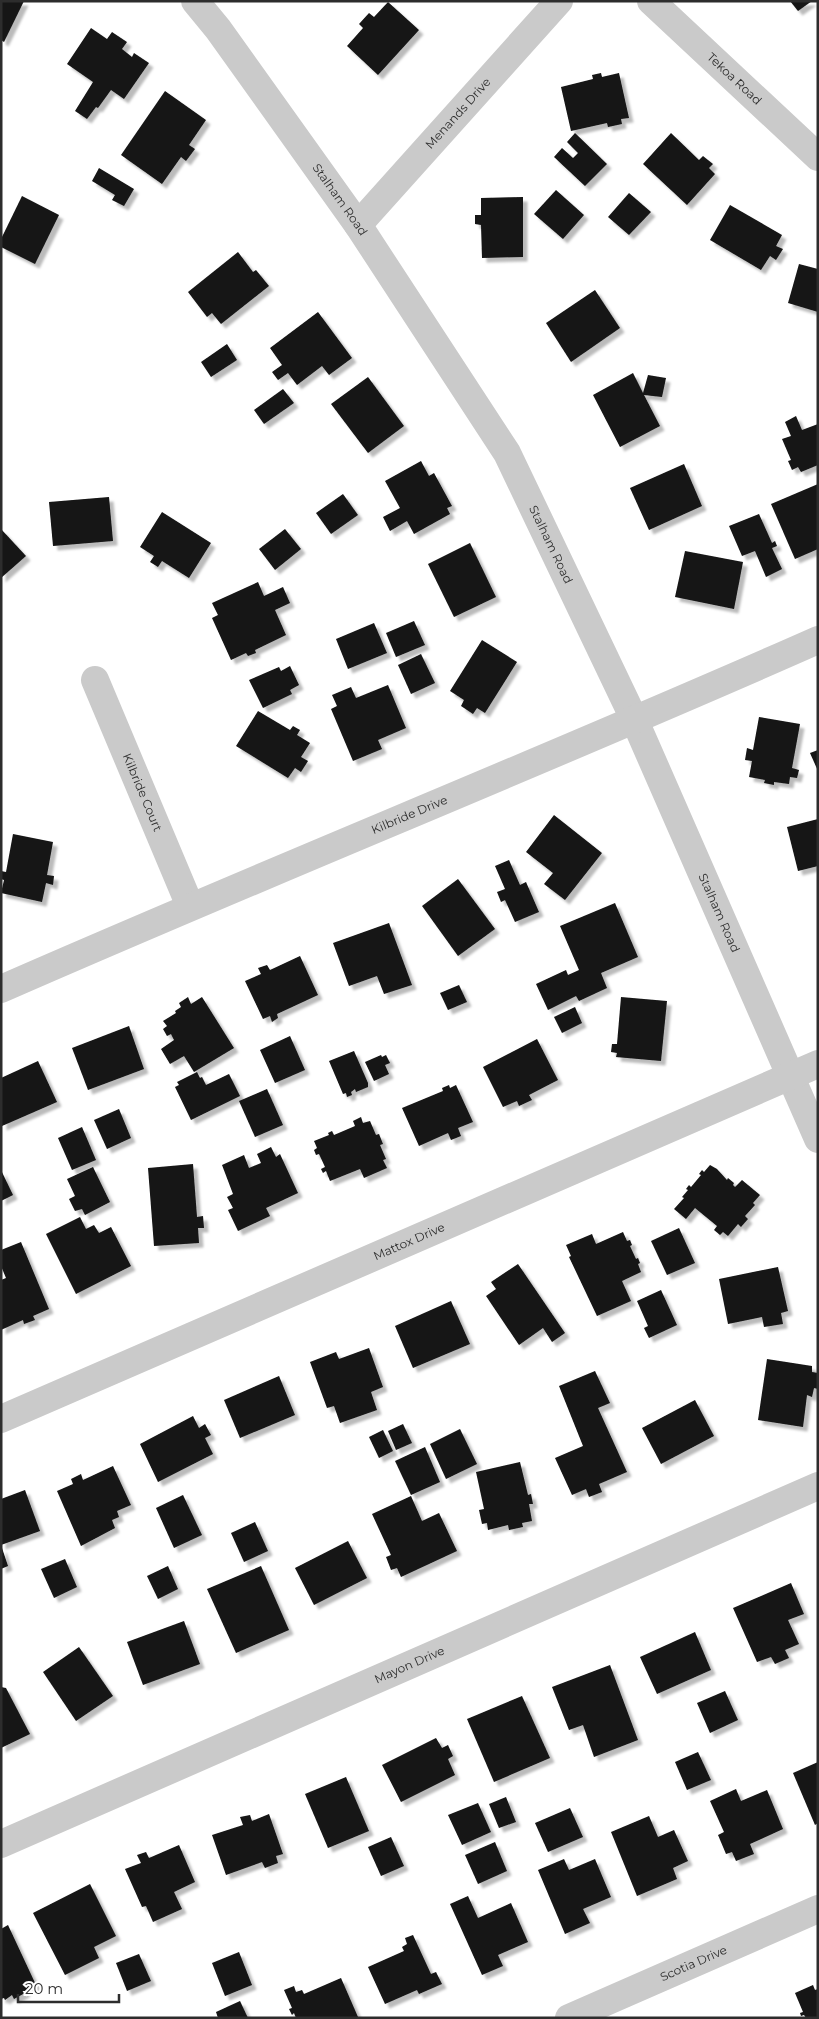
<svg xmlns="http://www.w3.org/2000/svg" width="819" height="2019" viewBox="0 0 819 2019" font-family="Montserrat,sans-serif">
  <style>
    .building { fill: #141414; filter: url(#shadow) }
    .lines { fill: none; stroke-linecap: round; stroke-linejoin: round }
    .minor { stroke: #cacaca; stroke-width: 28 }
    .labels { text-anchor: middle; stroke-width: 5; stroke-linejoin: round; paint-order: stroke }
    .street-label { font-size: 12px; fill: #2d2d2d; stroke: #fff }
  </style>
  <defs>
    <filter id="shadow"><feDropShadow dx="4.5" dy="4.5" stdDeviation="1" flood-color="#0004"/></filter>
  </defs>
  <rect width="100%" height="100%" fill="#fff"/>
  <g class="building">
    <path d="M1,1h23l-20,41 -3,-2z"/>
    <path d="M790,1h22l-14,10z"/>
    <path d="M388,2l31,28 -41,45 -31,-29 16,-18 -4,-4 10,-11 5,4z"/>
    <path d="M91,28l16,11 5,-7 15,10 -5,7 10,8 2,-4 15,10 -25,36 -13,-9 -13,18 -2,-1 -9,12 -12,-8 18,-29 -26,-18z"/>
    <path d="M601,73l1,4 17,-4 10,45 -8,1 1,5 -14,3 -1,-4 -36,8 -10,-44 32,-8 -1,-4z"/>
    <path d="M165,91l41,29 -17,25 6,4 -9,12 -5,-4 -19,27 -41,-29z"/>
    <path d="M575,133l32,31 -22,22 -31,-29 8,-9 11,10 5,-5 -11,-11z"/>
    <path d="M671,133l28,27 4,-4 10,8 -4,4 6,6 -28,31 -44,-41z"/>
    <path d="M99,168l35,21 -10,17 -12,-6 3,-5 -23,-14z"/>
    <path d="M556,190l28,25 -21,24 -29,-25z"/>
    <path d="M629,193l22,19 -22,23 -21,-18z"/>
    <path d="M22,196l37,19 -24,49 -34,-17v-8z"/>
    <path d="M523,197v60l-41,1 -1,-33 -6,-1v-9h6v-17z"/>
    <path d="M730,205l52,30 -6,11 7,3 -7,11 -6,-4 -9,14 -51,-30z"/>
    <path d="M238,252l15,20 3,-2 13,16 -48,38 -9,-11 -5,4 -19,-25z"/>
    <path d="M799,264l19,5v43l-30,-9z"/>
    <path d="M595,290l25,38 -49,34 -25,-39z"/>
    <path d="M318,312l34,46 -23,17 -7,-9 -25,19 -9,-12 -10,7 -6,-8 10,-7 -12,-17z"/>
    <path d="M227,344l10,16 -26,17 -10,-15z"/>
    <path d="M633,373l10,20 5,-18 18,3 -4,19 -18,-2 16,31 -40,21 -27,-52z"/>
    <path d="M368,377l36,49 -36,27 -37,-49z"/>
    <path d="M283,389l11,14 -30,21 -10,-14z"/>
    <path d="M796,416l6,14 16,-6v41l-17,7 -3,-5 -6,3 -4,-9 3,-1 -9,-21 9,-3 -6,-14z"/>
    <path d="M421,461l8,15 5,-3 18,33 -5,2 3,6 -36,20 -7,-13 -17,10 -7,-14 17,-9 -15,-27z"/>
    <path d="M684,464l18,42 -53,24 -19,-42z"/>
    <path d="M818,484v65l-23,10 -24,-55z"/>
    <path d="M343,494l15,21 -27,19 -15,-21z"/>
    <path d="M109,497l4,44 -60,5 -4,-44z"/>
    <path d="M162,512l49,31 -22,35 -27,-17 -4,6 -8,-5 4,-6 -14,-9z"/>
    <path d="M759,514l13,29 3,-2 2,5 -5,2 10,21 -16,8 -11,-26 -13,5 -13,-30z"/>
    <path d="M1,529l25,27 -25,22z"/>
    <path d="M285,529l16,20 -26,21 -16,-21z"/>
    <path d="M470,543l26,54 -42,20 -26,-53z"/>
    <path d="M685,551l58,11 -9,47 -59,-12z"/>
    <path d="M258,582l6,14 19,-9 7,16 -15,7 11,25 -31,15 1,3 -8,3 -2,-3 -15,7 -19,-42 6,-3 -6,-12z"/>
    <path d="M414,621l11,24 -29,12 -10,-24z"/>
    <path d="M374,623l13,30 -39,16 -12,-30z"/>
    <path d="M482,640l35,22 -32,51 -8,-5 -4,6 -12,-8 3,-6 -14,-9z"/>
    <path d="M421,654l14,29 -24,11 -13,-29z"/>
    <path d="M290,666l9,19 -9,5 2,4 -29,14 -14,-28 30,-13 2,4z"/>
    <path d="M388,685l18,43 -28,12 4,9 -29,12 -22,-52 6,-3 -5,-11 19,-8 5,11z"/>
    <path d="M258,711l32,19 3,-4 7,4 -3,5 13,8 -9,14 7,4 -7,11 -6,-4 -7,10 -52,-32z"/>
    <path d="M759,717l41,7 -8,44 7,2 -2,8 -7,-1 -1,7 -15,-2v3l-10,-2 1,-3 -16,-3 3,-16 -7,-1 2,-12 6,2z"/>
    <path d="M818,750v21l-8,-18z"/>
    <path d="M554,815l48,38 -37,47 -21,-16 9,-11 -27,-21z"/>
    <path d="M818,819v47l-20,5 -11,-44z"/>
    <path d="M13,834l40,8 -6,33 7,1 -1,9 -7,-2 -4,19 -41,-9 3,-13 -3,-1v-8l5,1z"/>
    <path d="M509,860l11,25 6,-3 13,30 -24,10 -10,-22 -4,2 -4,-10 8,-3 -10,-23z"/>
    <path d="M458,879l37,50 -37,27 -36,-50z"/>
    <path d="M615,903l23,54 -37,16 6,15 -28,13 -3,-5 -28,14 -12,-26 30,-14 2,5 11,-5 -19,-44z"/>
    <path d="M389,923l23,62 -28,9 -7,-18 -28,10 -16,-43z"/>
    <path d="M300,956l18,39 -41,19 1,4 -6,4 -2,-6 -7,3 -18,-38 16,-7 -3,-6 9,-3 3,5z"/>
    <path d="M459,985l8,17 -19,8 -8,-17z"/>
    <path d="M188,997l3,7 11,-7 32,51 -40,24 -10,-16 -14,8 -9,-15 13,-9 -3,-6 -4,2 -4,-7 4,-3 -4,-5 13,-8 -1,-2 6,-4 -2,-4z"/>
    <path d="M621,997l46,4 -6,60 -45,-4 1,-4 -6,-1 1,-8h5z"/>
    <path d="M575,1007l7,16 -20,10 -8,-16z"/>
    <path d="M129,1026l15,43 -56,21 -16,-42z"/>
    <path d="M290,1036l15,34 -30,13 -15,-33z"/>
    <path d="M537,1039l21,41 -29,15 3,5 -13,6 -2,-5 -14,6 -20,-40z"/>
    <path d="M354,1051l14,32v4l-12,5 -1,-3 -4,3 1,3 -5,2 -1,-4 -3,1 -14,-33z"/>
    <path d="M381,1055l1,2 4,-2 4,8 -5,2 4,9 -15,7 -9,-19z"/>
    <path d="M38,1061l19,41 -55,24 -1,-48z"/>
    <path d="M197,1072l3,6 2,-1 4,8 23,-11 11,22 -49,24 -16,-33 4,-2 -2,-3z"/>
    <path d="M449,1085l1,3 6,-3 17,37 -15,6 3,8 -10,4 -3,-7 -29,13 -17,-38 41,-17 -1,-3z"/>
    <path d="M267,1089l16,36 -28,12 -16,-36z"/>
    <path d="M119,1109l12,29 -24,11 -13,-29z"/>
    <path d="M361,1117l2,6 7,-2 6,14 3,-1 4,10 -3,1 6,14 -3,1 4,8 -23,10 -4,-9 -30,12 -4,-10 -3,2 -2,-4 4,-2 -6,-13 -3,1 -2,-5 3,-2 -3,-7 15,-6 -1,-2 4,-2 2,4 21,-9 -2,-5z"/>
    <path d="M82,1127l14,33 -24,10 -14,-32z"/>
    <path d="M271,1147l5,10 4,-3 18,39 -32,15 4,8 -32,15 -10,-21 5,-2 -6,-11 6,-3 -11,-29 22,-10 5,13 12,-5 -4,-9z"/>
    <path d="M193,1164l4,53 6,-1 1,12h-6l1,15 -45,3 -6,-78z"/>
    <path d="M710,1165l7,4 10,11 1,-2 6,5 -1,2 2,2 7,-7 18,15 -7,8 2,2 -10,11 3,3 -7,8 -3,-3 -10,12 -5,-4 -3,3 -6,-5 3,-4 -22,-18 -9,11 -12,-10 10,-11 -2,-1 6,-7 -2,-1 3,-4 2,2 10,-12 -2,-1 3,-4 2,2z"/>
    <path d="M93,1167l17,35 -25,13 -3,-6 -7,2 -6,-12 6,-3 -8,-17z"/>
    <path d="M1,1170l12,25 -12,6z"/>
    <path d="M80,1217l6,12 8,-4 5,8 12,-6 20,39 -55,28 -30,-60z"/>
    <path d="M679,1228l16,35 -28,12 -16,-34z"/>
    <path d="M623,1232l4,9 3,-1 2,5 -2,1 6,13 2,-1 2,5 -2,1 3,8 -19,9 9,20 -34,15 -28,-59 2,-1 -5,-11 26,-11 4,10z"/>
    <path d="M21,1242l28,67 -16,7 2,4 -11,4 -1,-4 -22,10v-50l5,-2 -5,-12v-16z"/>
    <path d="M518,1264l47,69 -13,9 -9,-14 -24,17 -33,-49 10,-7 -5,-7z"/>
    <path d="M778,1267l10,44 -7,2 2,11 -19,3 -2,-10 -34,7 -9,-45z"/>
    <path d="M661,1290l16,35 -28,13 -5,-10 4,-2 -11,-25z"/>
    <path d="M451,1301l19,43 -57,24 -18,-42z"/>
    <path d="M369,1348l14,39 -12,5 6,18 -37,13 -6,-17 -7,2 -17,-46 26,-10 3,7z"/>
    <path d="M767,1359l45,7v6l6,1v16l-4,-1 -2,9 -5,-2 -4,32 -45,-7z"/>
    <path d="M595,1371l15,32 -12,5 29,64 -28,12 3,8 -13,5 -3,-8 -14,6 -17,-37 28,-12 -24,-60z"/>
    <path d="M279,1376l16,39 -55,23 -16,-38z"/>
    <path d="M695,1400l19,36 -53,28 -19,-36z"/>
    <path d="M193,1416l6,12 6,-4 6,11 -6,3 8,16 -55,28 -18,-38z"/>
    <path d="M403,1424l9,19 -16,7 -8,-19z"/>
    <path d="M460,1429l17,35 -31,15 -16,-35z"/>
    <path d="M383,1430l10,21 -14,7 -10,-21z"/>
    <path d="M425,1447l15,35 -29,13 -16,-34z"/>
    <path d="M520,1462l8,33 3,-1 2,10h-4l3,17 -10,2 1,4 -14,3 -1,-5 -20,5 -1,-7 -5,1 -3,-14 5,-1 -8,-37z"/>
    <path d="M113,1466l18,39 -14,6 2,6 -7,3 3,8 -34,18 -24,-55 16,-7 -2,-5 10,-5 2,6z"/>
    <path d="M25,1490l15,41 -39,14v-46z"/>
    <path d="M183,1495l19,40 -28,13 -18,-40z"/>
    <path d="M411,1496l11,25 17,-8 18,38 -56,26 -4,-9 -6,2 -5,-13 5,-2 -19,-41z"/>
    <path d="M255,1522l13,29 -24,11 -13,-29z"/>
    <path d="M348,1541l19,37 -53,27 -19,-37z"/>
    <path d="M2,1548l6,18 -7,3v-20z"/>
    <path d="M65,1559l12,28 -23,11 -13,-29z"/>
    <path d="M168,1566l10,23 -20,10 -11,-23z"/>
    <path d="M261,1566l28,64 -53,23 -29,-64z"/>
    <path d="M791,1583l13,31 -16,6 11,24 -14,6 4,8 -14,6 -4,-7 -14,5 -24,-54z"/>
    <path d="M184,1621l16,43 -57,21 -16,-43z"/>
    <path d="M695,1632l16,38 -54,24 -17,-37z"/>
    <path d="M79,1647l34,49 -37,25 -33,-49z"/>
    <path d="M610,1665l28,75 -44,17 -11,-32 -14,5 -17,-43z"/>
    <path d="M1,1687l5,1 24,46 -29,14z"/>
    <path d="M725,1691l13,29 -28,13 -13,-30z"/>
    <path d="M522,1696l28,62 -56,24 -27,-63z"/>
    <path d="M436,1738l6,10 6,-3 5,11 -5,3 7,16 -54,27 -19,-37z"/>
    <path d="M698,1752l13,28 -24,10 -12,-28z"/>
    <path d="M818,1762v61l-3,2 -22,-52z"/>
    <path d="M346,1777l23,54 -41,17 -23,-54z"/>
    <path d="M736,1789l5,12 26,-11 16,39 -33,15 4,10 -18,7 -4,-9 -6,2 -8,-19 6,-3 -14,-31z"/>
    <path d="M506,1797l10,25 -17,6 -10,-24z"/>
    <path d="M478,1803l13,29 -29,13 -14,-30z"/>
    <path d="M570,1808l13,29 -35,15 -13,-29z"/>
    <path d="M269,1814l14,40 -7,2 2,7 -13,5 -3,-6 -36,13 -14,-40 31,-10 -3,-8 10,-2 2,6z"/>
    <path d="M649,1816l9,21 16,-7 14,31 -15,7 4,11 -40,17 -26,-64z"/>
    <path d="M391,1837l13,29 -23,10 -13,-29z"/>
    <path d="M495,1842l12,29 -29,13 -13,-29z"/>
    <path d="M179,1845l16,37 -21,10 8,17 -29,13 -7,-16 -4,1 -17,-38 16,-6 -4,-8 9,-3 3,6z"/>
    <path d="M564,1859l5,11 26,-11 16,38 -28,12 7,14 -25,11 -27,-64z"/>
    <path d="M90,1884l26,52 -22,11 5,11 -34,17 -32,-62z"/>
    <path d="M468,1896l10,22 33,-15 17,39 -30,13 5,11 -21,9 -32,-71z"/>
    <path d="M8,1925l28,60 -11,6v2l-11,6 -2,-4 -7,5 -1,-2 -3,1v-70z"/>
    <path d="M413,1935l18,39 5,-2 6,12 -23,10 -2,-4 -32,14 -17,-37 36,-16 -2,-4 5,-3 -2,-6z"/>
    <path d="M239,1952l13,33 -27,11 -13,-33z"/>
    <path d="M139,1954l12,27 -24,10 -11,-28z"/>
    <path d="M341,1978l17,39 -62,1 -2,-5 -2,2 -3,-6 3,-1 -8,-18 10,-4 2,6 6,-2 2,4z"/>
    <path d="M813,1985l2,5 3,-1v29h-12l-2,-3 -3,1 -1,-3 3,-1 -8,-19z"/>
    <path d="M240,2001l8,17h-30l-2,-6z"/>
  </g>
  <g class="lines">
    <g class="minor">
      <path id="s1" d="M195,1l23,28 140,196 149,228 128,268 183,418"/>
      <path id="s2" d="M651,1l167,156"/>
      <path id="s3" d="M358,225l201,-224"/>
      <path id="s4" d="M95,680l95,226"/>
      <path id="s5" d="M1,989c271,-119 546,-229 817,-349"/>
      <path id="s6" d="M1,1419l817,-355"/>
      <path id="s7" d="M1,1844l817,-358"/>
      <path id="s8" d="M569,2018l249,-109"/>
    </g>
  </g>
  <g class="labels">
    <g class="street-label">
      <text dy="4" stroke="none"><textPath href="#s2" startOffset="114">Tekoa Road</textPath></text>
      <text dy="4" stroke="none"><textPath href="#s3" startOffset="150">Menands Drive</textPath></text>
      <text dy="4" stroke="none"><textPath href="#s1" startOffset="246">Stalham Road</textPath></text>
      <text dy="4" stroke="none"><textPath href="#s1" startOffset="651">Stalham Road</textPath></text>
      <text dy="4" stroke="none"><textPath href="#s4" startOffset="122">Kilbride Court</textPath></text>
      <text dy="4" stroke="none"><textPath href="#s5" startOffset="444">Kilbride Drive</textPath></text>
      <text dy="4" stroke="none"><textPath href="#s1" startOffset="1056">Stalham Road</textPath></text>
      <text dy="4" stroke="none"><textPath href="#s6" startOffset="445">Mattox Drive</textPath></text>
      <text dy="4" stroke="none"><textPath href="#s7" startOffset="446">Mayon Drive</textPath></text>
      <text dy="4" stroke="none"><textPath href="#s8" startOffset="136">Scotia Drive</textPath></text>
    </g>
  </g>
  <rect width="819" height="2019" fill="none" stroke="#2d2d2d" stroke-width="5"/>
  <path d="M18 1994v8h101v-8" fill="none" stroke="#2d2d2d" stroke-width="2.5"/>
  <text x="25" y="1994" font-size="15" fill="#2d2d2d" stroke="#ffffff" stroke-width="4" paint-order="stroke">20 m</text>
</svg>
